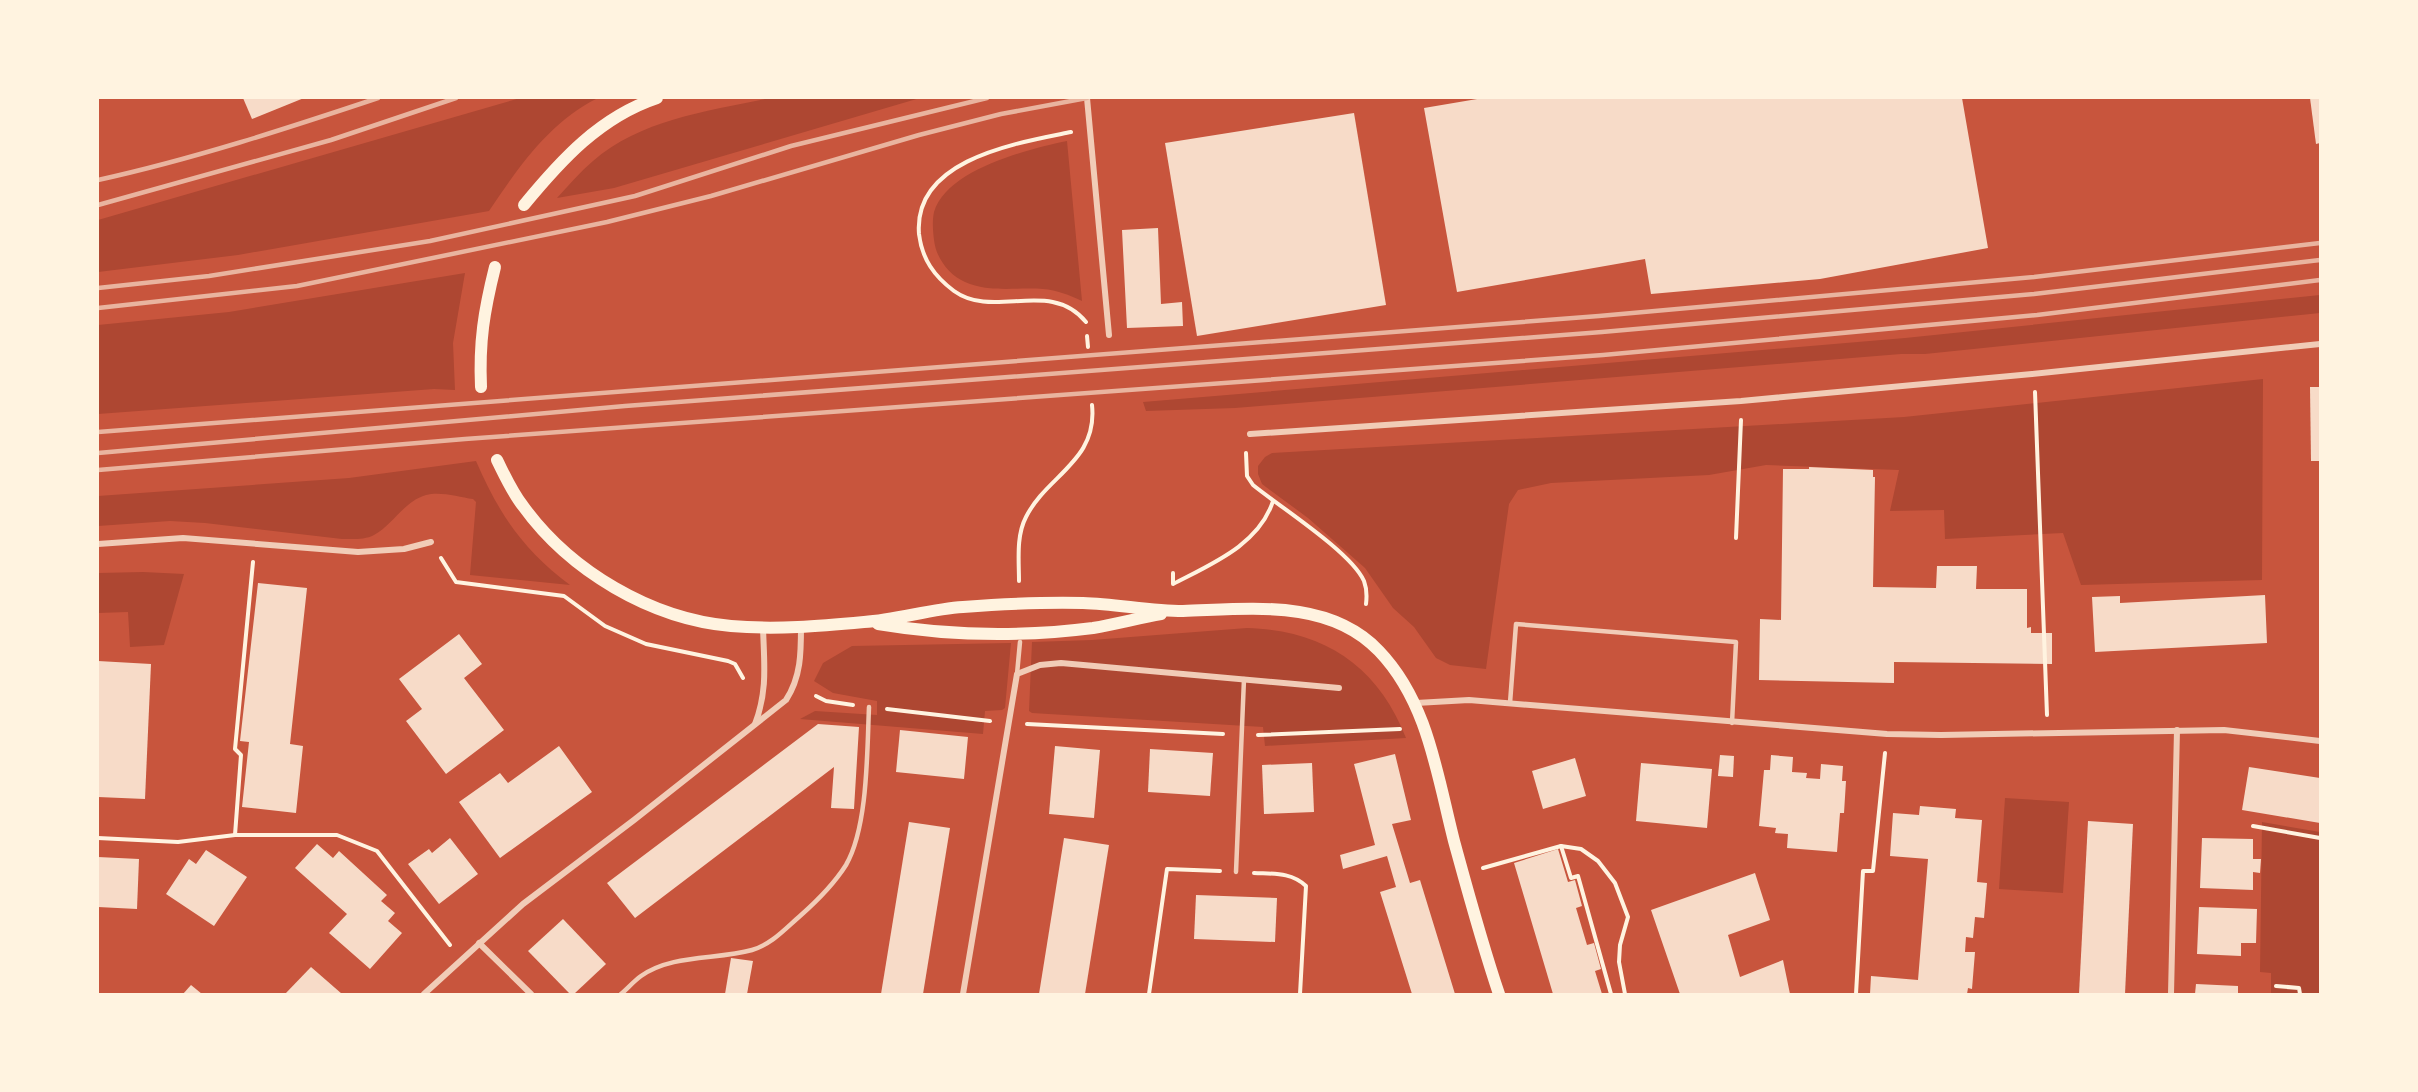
<svg xmlns="http://www.w3.org/2000/svg" width="2418" height="1092" viewBox="0 0 2418 1092" font-family="Montserrat,sans-serif">
  <style>
    .green { fill: #ae4732 }
    .building { fill: #f7dbc8 }
    .lines { fill: none; stroke-linecap: round; stroke-linejoin: round }
    .path { stroke: #fff3e0; stroke-width: 4 }
    .service { stroke: #f1ccb7; stroke-width: 4.5 }
    .minor { stroke: #f1ccb7; stroke-width: 6 }
    .secondary { stroke: #fff3e0; stroke-width: 12 }
    .rail { stroke: #e9b49f; stroke-width: 4.5 }
  </style>
  <rect width="100%" height="100%" fill="#c8553d"/>
  <g class="green">
    <path d="M520,98h78c-48,23 -80,70 -109,113l-251,44 -140,17v-52z"/>
    <path d="M770,98h150l-306,90 -57,10c12,-13 23,-26 36,-37 48,-42 117,-50 177,-63z"/>
    <path d="M1067,141l15,160c-13,-6 -25,-11 -39,-12 -26,-2 -53,4 -78,-7 -16,-7 -29,-24 -31,-42 -1,-8 -2,-19 0,-28 13,-43 95,-63 133,-71z"/>
    <path d="M465,273l-12,70 2,47 -21,-1 -336,25v-89l131,-13z"/>
    <path d="M2320,295v18l-395,41h-24l-666,54 -89,3 -3,-9 762,-64z"/>
    <path d="M2263,379l-1,201 -181,5 -18,-52 -118,6 -1,-29 -54,1 9,-41 -133,-5 -57,10 -158,8 -33,7 -9,14 -23,165 -36,-4 -14,-7 -22,-31 -21,-19 -28,-40 -57,-50 -46,-34 -4,-10v-8l7,-9 7,-4 632,-36z"/>
    <path d="M476,461c23,53 47,89 94,124l-100,-10 6,-73 -3,-3c-14,-2 -33,-8 -47,-4 -23,7 -32,29 -52,40 -9,5 -22,4 -32,4l-137,-16 -35,-2 -72,5v-30l251,-18z"/>
    <path d="M143,572l41,2 -20,71 -34,2 -2,-35 -30,1v-40z"/>
    <path d="M1247,628c77,2 131,38 159,110l-141,8 -2,-19 -231,-14 -3,-2 3,-69 60,-2z"/>
    <path d="M1011,643l-6,65 -3,2 -17,1 -2,23 -183,-15 15,-8 62,4v-14l-44,-8 -19,-12 9,-18 29,-17z"/>
    <path d="M2005,798l64,4 -6,91 -64,-4z"/>
    <path d="M2262,822l58,10v162h-49v-21l-11,-1z"/>
  </g>
  <g class="building">
    <path d="M243,98h61l-52,21z"/>
    <path d="M1483,98h479l26,150 -168,31 -169,15 -6,-35 -188,33 -33,-184z"/>
    <path d="M2310,98h10v45l-4,1z"/>
    <path d="M1354,113l32,192 -189,31 -32,-193z"/>
    <path d="M1158,228l3,76 21,-2 1,24 -56,2 -5,-98z"/>
    <path d="M2310,387h10v74h-9z"/>
    <path d="M1809,467l64,3v7h2l-2,110 63,1 1,-22h40l-1,23h51v39l4,-1v6h21v31l-158,-2v21l-135,-3 1,-61 21,1 2,-151h26z"/>
    <path d="M258,583l49,5 -17,156 13,2 -7,67 -54,-6 7,-65 -9,-1z"/>
    <path d="M2265,595l2,48 -172,9 -3,-55 28,-1v7z"/>
    <path d="M459,634l23,30 -18,14 40,52 -58,44 -40,-53 16,-12 -23,-30z"/>
    <path d="M98,661l53,3 -6,135 -47,-2z"/>
    <path d="M818,724l41,3 -5,82 -23,-1 3,-41 -199,151 -28,-35z"/>
    <path d="M900,730l68,7 -4,42 -68,-7z"/>
    <path d="M559,746l33,46 -92,66 -41,-56 41,-29 8,10z"/>
    <path d="M1055,746l45,4 -6,68 -45,-4z"/>
    <path d="M1150,749l63,4 -3,43 -62,-4z"/>
    <path d="M1395,754l16,66 -19,4 18,59 10,-3 35,114h-43l-32,-102 16,-5 -9,-31 -44,13 -3,-14 35,-10 -21,-81z"/>
    <path d="M1720,755l14,1 -1,21 -15,-1z"/>
    <path d="M1771,755l22,2 -1,15 15,1 -1,5 14,1 1,-15 22,2 -1,15h4l-2,32h-4l-3,39 -50,-4 1,-14 -13,-1 1,-5 -17,-2 5,-56h6z"/>
    <path d="M1575,758l11,38 -43,13 -11,-38z"/>
    <path d="M1312,763l2,49 -50,2 -2,-49z"/>
    <path d="M1641,763l71,6 -5,59 -71,-7z"/>
    <path d="M2249,767l71,11v45l-78,-13z"/>
    <path d="M1920,806l36,3 -1,9 27,2 -5,62 10,1 -3,35 -9,-1 -2,21 -7,-1 -1,15h10l-3,37 -4,-1 -1,6h-97l1,-18 47,4 10,-121 -38,-3 3,-43 26,2z"/>
    <path d="M2088,821l45,3 -8,170h-46z"/>
    <path d="M909,822l41,6 -27,166h-42z"/>
    <path d="M450,838l28,36 -39,30 -31,-40 21,-15 3,4z"/>
    <path d="M1064,838l45,7 -24,149h-46z"/>
    <path d="M2202,838l51,1v20h8l-1,14 -7,-1v18l-53,-2z"/>
    <path d="M317,844l16,14 6,-7 48,44 -6,6 14,12 -7,8 14,12 -32,36 -41,-36 18,-19 -52,-46z"/>
    <path d="M1558,849l10,33 7,-2 7,26 -6,2 11,37 7,-2 7,26 -6,2 7,23h-49l-39,-131z"/>
    <path d="M206,850l41,27 -33,49 -48,-32 23,-35 7,5z"/>
    <path d="M98,857l41,2 -2,50 -39,-2z"/>
    <path d="M1755,873l15,47 -42,15 12,42 43,-17 7,34h-110l-29,-84z"/>
    <path d="M1196,895l81,3 -2,44 -81,-3z"/>
    <path d="M2199,907l58,2 -1,34h-15v13l-44,-2z"/>
    <path d="M563,919l43,45 -32,30h-4l-42,-43z"/>
    <path d="M731,958l22,3 -6,33h-22z"/>
    <path d="M311,967l31,27h-57z"/>
    <path d="M2196,984l42,2v8h-43z"/>
    <path d="M191,985l11,9h-19z"/>
  </g>
  <g class="lines">
    <g class="path">
      <path d="M1071,132c-54,11 -158,27 -152,102 3,25 15,42 35,57 40,29 96,-13 132,31"/>
      <path d="M1087,336l1,11"/>
      <path d="M2035,392l12,323"/>
      <path d="M1246,453l1,23 6,9c27,22 98,67 111,96 3,8 3,15 2,23"/>
      <path d="M1736,538l5,-118"/>
      <path d="M441,558l15,24 108,14 41,30 41,18 82,17 7,3 8,14"/>
      <path d="M1173,573v11c38,-20 86,-39 100,-83"/>
      <path d="M1019,581c0,-20 -3,-45 7,-64 21,-42 72,-56 66,-112"/>
      <path d="M816,696l10,5 27,4"/>
      <path d="M887,709l103,12"/>
      <path d="M1027,724l196,10"/>
      <path d="M1258,735l142,-6"/>
      <path d="M2253,826l67,12"/>
      <path d="M235,835l6,-80 -6,-6 18,-187"/>
      <path d="M98,838l80,4 57,-7h102l40,16 73,94"/>
      <path d="M1561,846l10,32 7,-2 33,118"/>
      <path d="M1483,868l78,-22 20,3 17,12 17,22 13,34 -8,28 -1,17 6,32"/>
      <path d="M1254,873c20,1 37,-1 52,13l-6,108"/>
      <path d="M2276,986l23,2 1,6"/>
      <path d="M1149,994l18,-125 53,2"/>
      <path d="M1856,994l7,-123h10l12,-118"/>
    </g>
    <g class="service">
      <path d="M1017,674l3,-32"/>
      <path d="M1510,703l6,-79 220,18 -4,81"/>
      <path d="M1236,872l8,-193"/>
      <path d="M621,994c7,-6 13,-13 20,-18 31,-22 75,-16 111,-26 20,-6 33,-21 48,-34 17,-15 34,-32 46,-51 22,-38 21,-113 23,-158"/>
    </g>
    <g class="minor">
      <path d="M1087,98l22,237"/>
      <path d="M1250,434l491,-33 291,-27 288,-30"/>
      <path d="M98,544l85,-6 175,14 46,-3 27,-7"/>
      <path d="M1416,703l53,-3 418,34 54,1 283,-5 96,11"/>
      <path d="M755,724c13,-34 9,-61 8,-97"/>
      <path d="M479,943l52,51"/>
      <path d="M424,994l99,-90 111,-84 152,-120c15,-23 15,-47 15,-74"/>
      <path d="M963,994l54,-320 23,-9 21,-2 278,25"/>
      <path d="M2171,994l6,-264"/>
    </g>
    <g class="secondary">
      <path d="M524,205c37,-45 76,-88 133,-107"/>
      <path d="M481,387c-2,-45 3,-76 14,-120"/>
      <path d="M497,460c8,16 15,32 26,46 47,65 128,113 208,120 44,4 90,0 133,-4 33,-2 66,-13 99,-15 40,-3 81,-5 120,-4 34,1 67,8 100,8 66,-2 146,-13 196,40 49,51 58,124 75,190 14,51 28,103 45,153"/>
      <path d="M878,624c71,12 144,13 215,4 23,-4 46,-10 68,-14"/>
    </g>
    <g class="rail">
      <path d="M98,180c95,-21 187,-51 280,-82"/>
      <path d="M98,205l233,-65 125,-42"/>
      <path d="M98,288l111,-12 221,-35 205,-45 156,-50 196,-48"/>
      <path d="M98,308l199,-22 310,-64 104,-26 208,-61 82,-21 86,-16"/>
      <path d="M98,432l1501,-116 435,-39 286,-34"/>
      <path d="M98,453l527,-47 977,-74 432,-38 286,-34"/>
      <path d="M98,470l367,-31 1138,-84 434,-40 283,-35"/>
    </g>
  </g>
  <rect width="2418" height="1092" fill="none" stroke="#fff3e0" stroke-width="198"/>
</svg>
